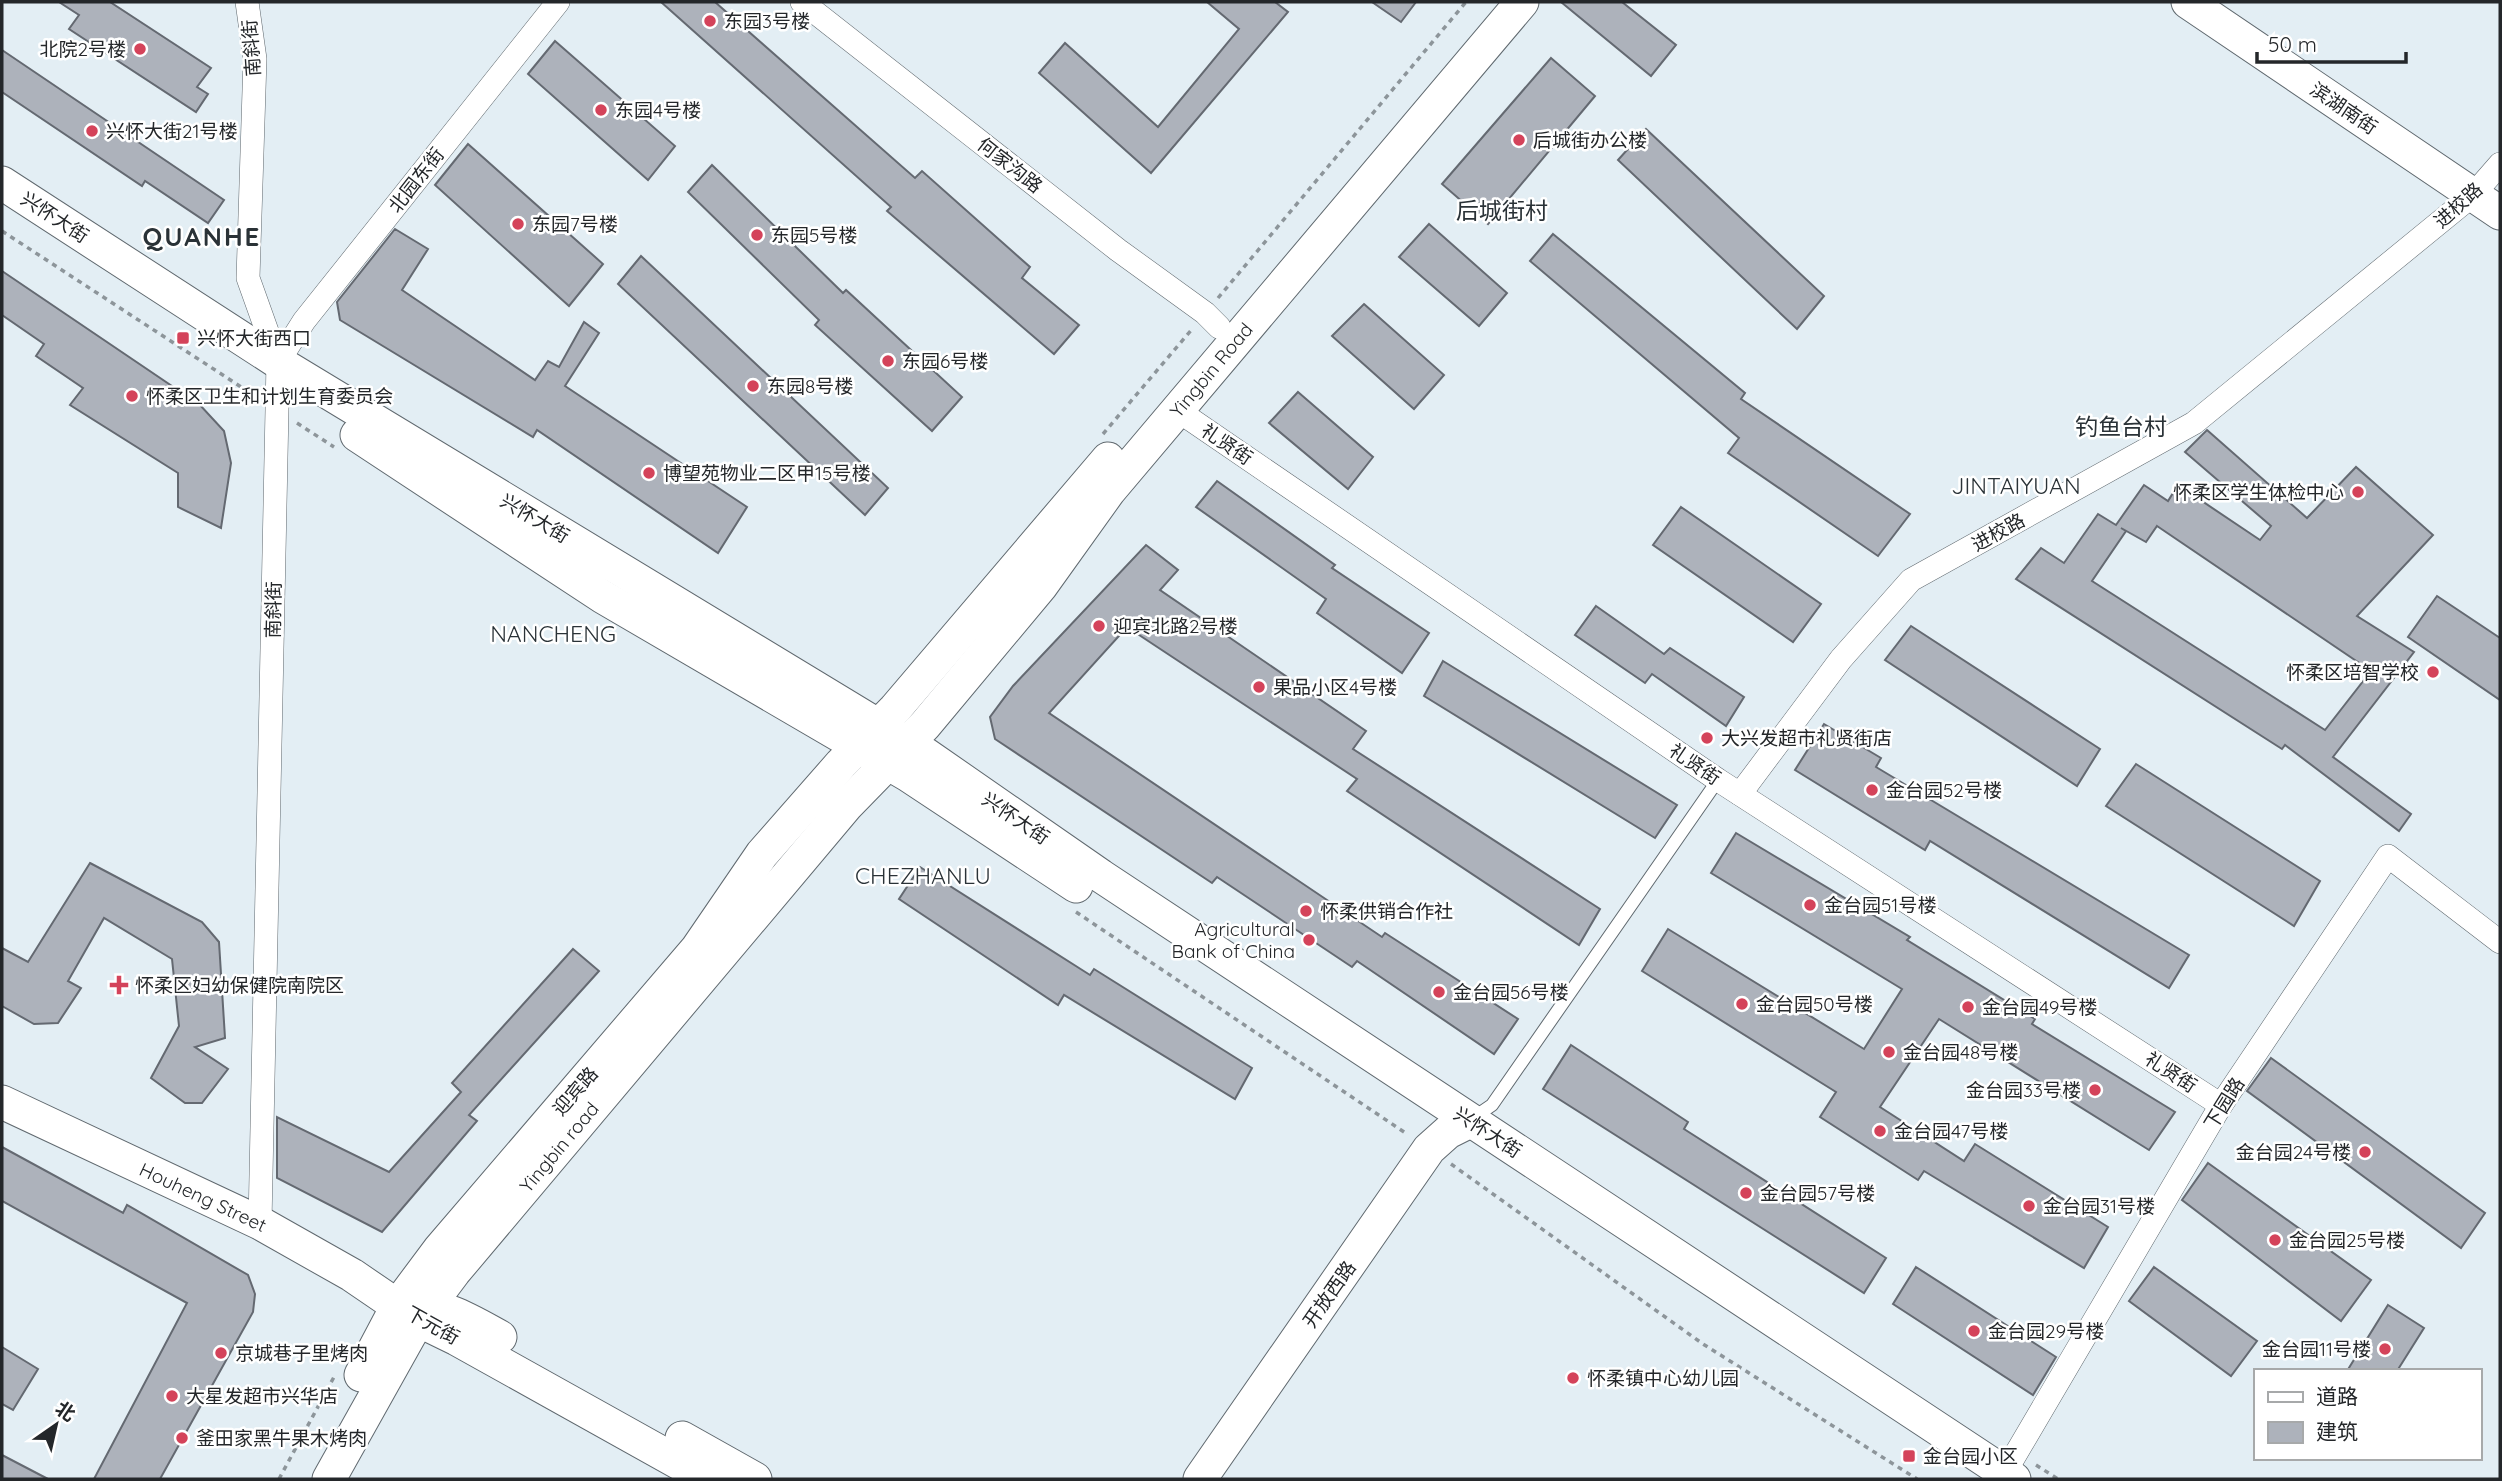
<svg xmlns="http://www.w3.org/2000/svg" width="2502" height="1481" viewBox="0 0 2502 1481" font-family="Quicksand,'Noto Sans SC',sans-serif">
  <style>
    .building { fill: #adb2bb; stroke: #646971; stroke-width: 2; fill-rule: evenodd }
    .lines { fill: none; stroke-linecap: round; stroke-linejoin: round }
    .lane-casing { stroke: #60696f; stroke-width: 14 }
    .street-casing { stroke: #60696f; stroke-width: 24 }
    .secondary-casing { stroke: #60696f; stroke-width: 35 }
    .path { stroke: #8d959a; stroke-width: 3.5; stroke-dasharray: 5 5; stroke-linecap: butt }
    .lane { stroke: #fff; stroke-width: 12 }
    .street { stroke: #fff; stroke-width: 23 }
    .secondary { stroke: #fff; stroke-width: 33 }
    .poi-dot { fill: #d4435a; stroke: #fff; stroke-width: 2.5 }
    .labels { text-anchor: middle; stroke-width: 5; stroke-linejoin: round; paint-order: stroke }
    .poi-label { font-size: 19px; fill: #24272a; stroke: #fff; text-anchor: start }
    .street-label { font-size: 19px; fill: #24272a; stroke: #fff }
    .quarter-label { font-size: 23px; fill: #2a3237; stroke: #fff }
    .district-label { font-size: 26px; font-weight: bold; letter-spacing: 2px; fill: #2a3237; stroke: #fff }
  </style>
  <rect width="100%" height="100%" fill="#e3eef4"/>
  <g class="building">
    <path d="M59,2h51l101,66 -14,19 11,7 -12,18 -127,-83 10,-14z"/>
    <path d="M661,2h54l200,176 7,-7 108,96 -8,11 57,47 -25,29 -167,-143 4,-4z"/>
    <path d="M1207,2h68l13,10 -137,161 -112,-100 26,-30 93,84 81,-98z"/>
    <path d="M1372,2h44l-15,20z"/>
    <path d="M1561,2h61l54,43 -25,31z"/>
    <path d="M555,41l120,105 -27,34 -120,-106z"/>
    <path d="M2,50l222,150 -16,23 -63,-42 -3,5 -140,-94z"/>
    <path d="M1551,58l44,38 -107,128 -46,-40z"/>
    <path d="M1646,129l178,167 -27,33 -179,-169z"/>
    <path d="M468,144l135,120 -34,42 -134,-121z"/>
    <path d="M712,165l131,128 3,-3 116,107 -30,34 -117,-106 4,-5 -131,-128z"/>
    <path d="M1429,224l78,69 -28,33 -80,-69z"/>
    <path d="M395,229l33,20 -26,41 133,90 13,-19 11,6 25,-45 15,11 -34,53 182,121 -29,46 -181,-123 -4,7 -193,-117 -3,-18z"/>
    <path d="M1553,234l192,159 -4,6 169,115 -32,42 -150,-103 11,-15 -209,-177z"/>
    <path d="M641,256l247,232 -23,27 -247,-231z"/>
    <path d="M2,271l198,134 24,26 7,32 -10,65 -43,-21v-34l-108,-68 13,-17 -47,-32 8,-12 -42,-29z"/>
    <path d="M1364,304l80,71 -30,34 -82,-73z"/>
    <path d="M1298,392l75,65 -25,32 -79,-66z"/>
    <path d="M2207,430l100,88 49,-51 77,68 -76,81 57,36 -81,105 78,57 -12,17 -114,-86 -3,4 -266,-170 25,-31 23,15 34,-49 18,11 28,-40 24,16 10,-16 82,55 11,-14 -86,-74zM2157,526l214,145 -46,59 -233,-149 34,-50 -5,-3 25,14z"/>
    <path d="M1217,481l118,84 -3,3 97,65 -27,40 -85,-60 9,-14 -130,-92z"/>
    <path d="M1681,507l140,97 -28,38 -140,-97z"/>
    <path d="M1146,545l32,25 -18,20 206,141 -13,18 247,160 -21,36 -232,-154 10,-12 -230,-152 -78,86 333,224 3,-4 133,86 -24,35 -137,-93 -5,6 -135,-90 -5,6 -217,-144 -5,-22 23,-31z"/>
    <path d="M2437,596l63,42v62l-92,-63z"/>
    <path d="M1596,606l68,48 6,-6 74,49 -18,29 -74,-52 -7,9 -70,-48z"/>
    <path d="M1911,626l189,123 -23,37 -192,-126z"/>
    <path d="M1443,661l234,144 -22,33 -231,-142z"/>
    <path d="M1824,724l57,34 -5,9 313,188 -20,33 -239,-147 -5,9 -130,-80z"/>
    <path d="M2136,764l184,117 -26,45 -188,-120z"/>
    <path d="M1736,833l174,104 -3,3 128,79 -3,5 143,88 -26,38 -210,-131 -59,88 84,54 11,-17 133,83 -24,41 -160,-97 -6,9 -98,-63 16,-25 -194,-121 26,-42 196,120 38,-60 -191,-116z"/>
    <path d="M90,863l112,59 17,20 6,96 -30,9 33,22 -26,34h-17l-34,-25 28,-52 -7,-67 -68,-41 -36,63 13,7 -23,35 -24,1 -32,-18v-58l26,14z"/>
    <path d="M920,867l170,108 4,-6 158,99 -17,31 -171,-104 -6,10 -159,-106z"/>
    <path d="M573,949l26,22 -130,144 8,6 -95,111 -105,-54v-61l112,55 72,-80 -9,-9z"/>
    <path d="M1571,1045l117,77 -4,7 202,129 -22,35 -321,-204z"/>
    <path d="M2271,1058l214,155 -24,35 -214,-157z"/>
    <path d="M2,1147l121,66 4,-8 121,70 7,19 -2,18 -93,167h-66l93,-176 -185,-102z"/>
    <path d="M2208,1163l163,117 -30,41 -159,-121z"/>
    <path d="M1916,1267l140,90 -23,38 -140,-91z"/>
    <path d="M2154,1267l103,74 -26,35 -102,-75z"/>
    <path d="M2388,1305l36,23 -27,43h-50z"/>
    <path d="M2,1347l36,22 -25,41 -11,-6z"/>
    <path d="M2,1455l46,24h-46z"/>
  </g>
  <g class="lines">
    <defs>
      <path id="lane" d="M1473,1118l19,-13 226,-325"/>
      <g id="street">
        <path d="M247,2l8,57 -7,219 30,84 -18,861"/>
        <path d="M802,2l316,248 87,63 14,14"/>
        <path d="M278,362l26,-41 254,-319"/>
        <path d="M1177,410l541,370 503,325"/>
        <path d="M1740,794l101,-135 70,-79 283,-157 279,-228 27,-31"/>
        <path d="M2001,1479l220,-374 167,-249 112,86"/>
      </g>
      <g id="secondary">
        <path d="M2188,2l312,211"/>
        <path d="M2,183l276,179 647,392 176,122 913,603"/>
        <path d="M357,435l246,162 305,178 168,111"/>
        <path d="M2,1102l258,121 92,52 66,45 39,19 251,140"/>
        <path d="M408,1305c36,-1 61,15 92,32"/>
        <path d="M361,1375l37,-70 41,-55 258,-301 65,-95 79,-90 54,-55 213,-250"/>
        <path d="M682,1438l73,41"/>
        <path d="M329,1479l89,-159 36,-48 393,-467 78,-80 116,-139 68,-95 413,-489"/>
        <path d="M1200,1479l229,-330 19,-17 22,-11"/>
      </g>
    </defs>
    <use href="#lane" class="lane-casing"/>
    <use href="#street" class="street-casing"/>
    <use href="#secondary" class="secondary-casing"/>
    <g class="path">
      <path d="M2,231l256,167"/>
      <path d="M1218,298l248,-296"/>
      <path d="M297,423l37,24"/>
      <path d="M1103,434l90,-106"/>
      <path d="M1076,912l331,222"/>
      <path d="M1451,1164l252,180 214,135"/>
      <path d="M2036,1465l22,14"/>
      <path d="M279,1479l55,-102"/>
    </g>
    <use href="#lane" class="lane"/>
    <use href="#street" class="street"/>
    <use href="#secondary" class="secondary"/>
  </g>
  <g class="poi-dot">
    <circle cx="710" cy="21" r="7"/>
    <circle cx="140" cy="49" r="7"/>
    <circle cx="601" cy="110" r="7"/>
    <circle cx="92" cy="131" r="7"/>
    <circle cx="1519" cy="140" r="7"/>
    <circle cx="518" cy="224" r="7"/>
    <circle cx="757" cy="235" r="7"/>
    <rect x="176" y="331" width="14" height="14" rx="3.5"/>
    <circle cx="888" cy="361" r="7"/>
    <circle cx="753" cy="386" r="7"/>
    <circle cx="132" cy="396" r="7"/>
    <circle cx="649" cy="473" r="7"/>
    <circle cx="2358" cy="492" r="7"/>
    <circle cx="1099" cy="626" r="7"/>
    <circle cx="2433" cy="672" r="7"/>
    <circle cx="1259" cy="687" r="7"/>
    <circle cx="1707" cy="738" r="7"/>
    <circle cx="1872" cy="790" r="7"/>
    <circle cx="1810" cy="905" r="7"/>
    <circle cx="1306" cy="911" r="7"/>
    <circle cx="1309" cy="940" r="7"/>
    <path d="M115.5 974.5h7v7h7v7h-7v7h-7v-7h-7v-7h7z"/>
    <circle cx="1439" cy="992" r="7"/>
    <circle cx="1742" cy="1004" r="7"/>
    <circle cx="1968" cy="1007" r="7"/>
    <circle cx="1889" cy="1052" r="7"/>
    <circle cx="2095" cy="1090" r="7"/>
    <circle cx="1880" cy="1131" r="7"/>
    <circle cx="2365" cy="1152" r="7"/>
    <circle cx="1746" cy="1193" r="7"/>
    <circle cx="2029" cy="1206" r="7"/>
    <circle cx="2275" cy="1240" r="7"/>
    <circle cx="1974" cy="1331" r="7"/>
    <circle cx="2385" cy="1349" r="7"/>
    <circle cx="221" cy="1353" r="7"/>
    <circle cx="1573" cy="1378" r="7"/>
    <circle cx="172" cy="1396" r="7"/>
    <circle cx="182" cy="1438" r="7"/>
    <rect x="1902" y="1449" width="14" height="14" rx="3.5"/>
  </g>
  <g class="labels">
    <g class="poi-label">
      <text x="724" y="28">东园3号楼</text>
      <text x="126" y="56" text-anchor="end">北院2号楼</text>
      <text x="615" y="117">东园4号楼</text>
      <text x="106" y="138">兴怀大街21号楼</text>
      <text x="1533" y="147">后城街办公楼</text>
      <text x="532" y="231">东园7号楼</text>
      <text x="771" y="242">东园5号楼</text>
      <text x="197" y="345">兴怀大街西口</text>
      <text x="902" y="368">东园6号楼</text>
      <text x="767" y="393">东园8号楼</text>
      <text x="146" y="403">怀柔区卫生和计划生育委员会</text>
      <text x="663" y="480">博望苑物业二区甲15号楼</text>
      <text x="2344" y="499" text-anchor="end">怀柔区学生体检中心</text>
      <text x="1113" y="633">迎宾北路2号楼</text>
      <text x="2419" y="679" text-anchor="end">怀柔区培智学校</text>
      <text x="1273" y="694">果品小区4号楼</text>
      <text x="1721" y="745">大兴发超市礼贤街店</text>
      <text x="1886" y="797">金台园52号楼</text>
      <text x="1824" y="912">金台园51号楼</text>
      <text x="1320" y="918">怀柔供销合作社</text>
      <text x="1295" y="936" text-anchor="end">Agricultural<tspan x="1295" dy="22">Bank of China</tspan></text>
      <text x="135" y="992">怀柔区妇幼保健院南院区</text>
      <text x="1453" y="999">金台园56号楼</text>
      <text x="1756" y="1011">金台园50号楼</text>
      <text x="1982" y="1014">金台园49号楼</text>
      <text x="1903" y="1059">金台园48号楼</text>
      <text x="2081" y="1097" text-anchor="end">金台园33号楼</text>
      <text x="1894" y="1138">金台园47号楼</text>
      <text x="2351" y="1159" text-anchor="end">金台园24号楼</text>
      <text x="1760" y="1200">金台园57号楼</text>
      <text x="2043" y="1213">金台园31号楼</text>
      <text x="2289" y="1247">金台园25号楼</text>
      <text x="1988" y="1338">金台园29号楼</text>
      <text x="2371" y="1356" text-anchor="end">金台园11号楼</text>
      <text x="235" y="1360">京城巷子里烤肉</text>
      <text x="1587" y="1385">怀柔镇中心幼儿园</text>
      <text x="186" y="1403">大星发超市兴华店</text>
      <text x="196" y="1445">釜田家黑牛果木烤肉</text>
      <text x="1923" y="1463">金台园小区</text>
    </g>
    <g class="street-label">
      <text transform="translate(251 48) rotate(-94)" y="7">南斜街</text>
      <text transform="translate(2344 108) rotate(34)" y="7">滨湖南街</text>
      <text transform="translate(1010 165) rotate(38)" y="7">何家沟路</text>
      <text transform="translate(416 180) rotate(-52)" y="7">北园东街</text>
      <text transform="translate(2458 205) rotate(-42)" y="7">进校路</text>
      <text transform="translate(55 217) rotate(33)" y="7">兴怀大街</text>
      <text transform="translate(1211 370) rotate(-50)" y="7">Yingbin Road</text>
      <text transform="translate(1227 444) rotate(34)" y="7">礼贤街</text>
      <text transform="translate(535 518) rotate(31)" y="7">兴怀大街</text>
      <text transform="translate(1998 532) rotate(-29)" y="7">进校路</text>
      <text transform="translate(273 610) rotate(-89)" y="7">南斜街</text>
      <text transform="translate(1695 764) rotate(34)" y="7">礼贤街</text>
      <text transform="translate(1016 818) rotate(34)" y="7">兴怀大街</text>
      <text transform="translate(2171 1072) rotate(33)" y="7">礼贤街</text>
      <text transform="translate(575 1091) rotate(-49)" y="7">迎宾路</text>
      <text transform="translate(2224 1103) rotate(-58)" y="7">下园路</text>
      <text transform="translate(1488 1132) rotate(33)" y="7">兴怀大街</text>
      <text transform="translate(559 1147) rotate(-50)" y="7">Yingbin road</text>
      <text transform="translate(203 1197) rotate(25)" y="7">Houheng Street</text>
      <text transform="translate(1329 1294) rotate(-55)" y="7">开放西路</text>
      <text transform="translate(433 1325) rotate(29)" y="7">下元街</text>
    </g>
    <g class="quarter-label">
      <text x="1502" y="219">后城街村</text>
      <text x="2121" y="435">钓鱼台村</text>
      <text x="2016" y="494">JINTAIYUAN</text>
      <text x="553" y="642">NANCHENG</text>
      <text x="923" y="884">CHEZHANLU</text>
    </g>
    <g class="district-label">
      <text x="202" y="246">QUANHE</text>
    </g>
  </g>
  <rect width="2502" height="1481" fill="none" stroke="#24272a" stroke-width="7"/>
  <rect x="2254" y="1369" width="228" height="91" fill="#ffffff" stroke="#a7a9aa" stroke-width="2"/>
  <rect x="2268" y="1392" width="35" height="10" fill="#ffffff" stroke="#a7a9aa" stroke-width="2"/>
  <text x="2316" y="1404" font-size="21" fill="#24272a">道路</text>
  <rect x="2268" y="1422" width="35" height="21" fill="#adb2bb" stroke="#a7a9aa" stroke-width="2"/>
  <text x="2316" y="1439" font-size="21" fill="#24272a">建筑</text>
  <g transform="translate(56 1425) rotate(34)" stroke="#ffffff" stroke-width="5" paint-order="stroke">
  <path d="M0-5L12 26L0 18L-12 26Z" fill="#24272a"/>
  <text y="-10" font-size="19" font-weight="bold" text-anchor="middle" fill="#24272a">北</text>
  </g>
  <path d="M2257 52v10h149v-10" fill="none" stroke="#24272a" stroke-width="3.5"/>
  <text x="2268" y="52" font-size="21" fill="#24272a" stroke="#ffffff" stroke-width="5" paint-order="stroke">50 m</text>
</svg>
